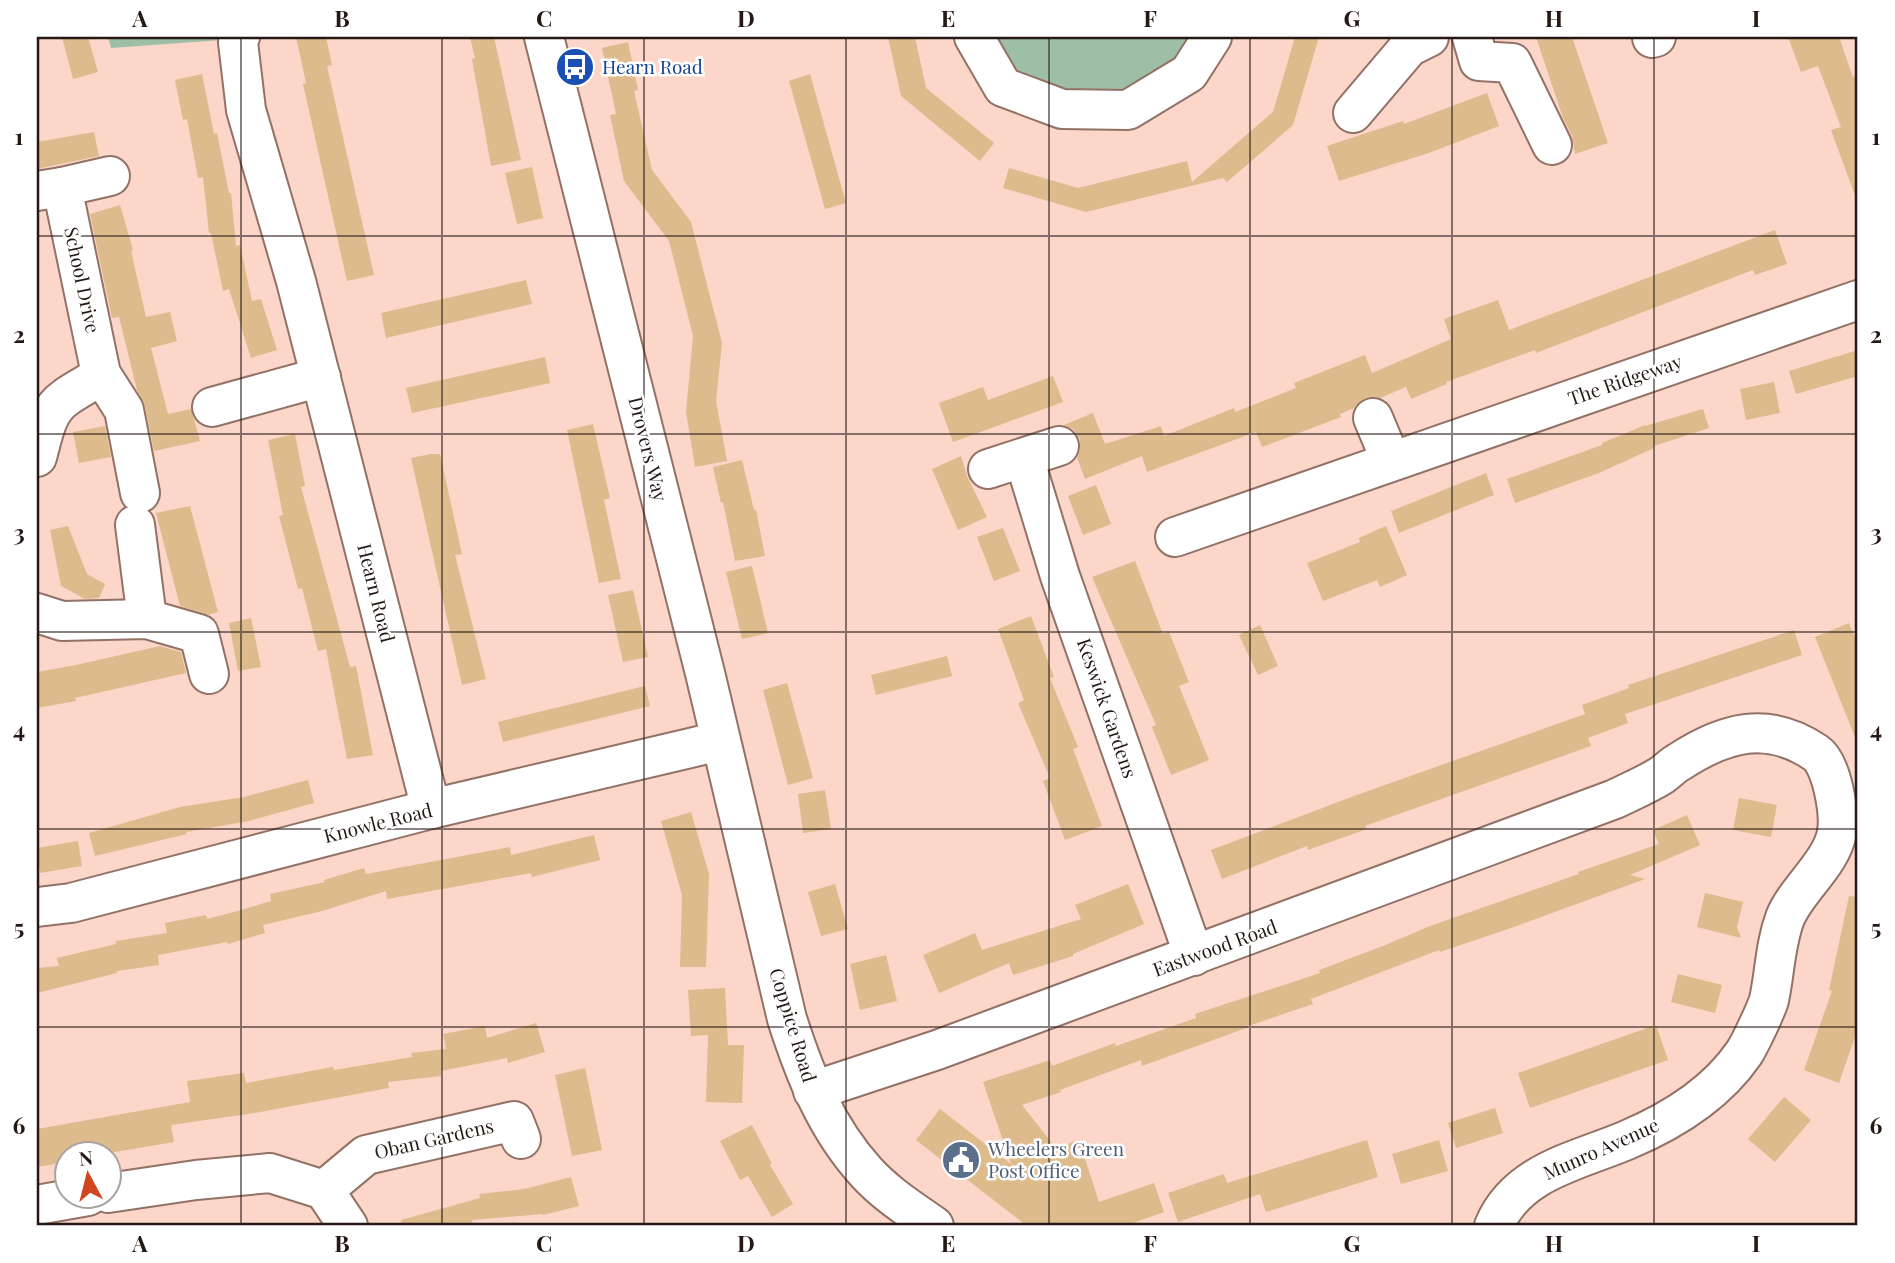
<svg xmlns="http://www.w3.org/2000/svg" width="1895" height="1263" viewBox="0 0 1895 1263" font-family="'Playfair Display',serif">
  <style>
    .green { fill: #9ebfa5 }
    .building { fill: #debb8c }
    .lines { fill: none; stroke-linecap: round; stroke-linejoin: round }
    .minor-casing { stroke: #927266; stroke-width: 42 }
    .minor { stroke: #fff; stroke-width: 38 }
    .grid { fill: none; stroke: #261915; stroke-width: 2; stroke-opacity: 0.55 }
    .labels { text-anchor: middle; stroke-width: 5; stroke-linejoin: round; paint-order: stroke }
    .transit-label { font-size: 19px; fill: #164399; stroke: #fff; text-anchor: start }
    .street-label { font-size: 19px; fill: #261915; stroke: #fff }
    .service-label { font-size: 19px; fill: #4e5e75; stroke: #fff; text-anchor: start }
    .neatline { fill: none; stroke: #261915; stroke-width: 2.5 }
    .grid-label { font-size: 23px; text-anchor: middle; font-weight: bold; fill: #261915 }
  </style>
  <rect width="100%" height="100%" fill="#fbd6c9"/>
  <g class="green">
    <path d="M108,37h115l-1,3 -111,8z"/>
    <path d="M974,37h238l-23,36 -127,36z"/>
  </g>
  <g class="building">
    <path d="M62,37h26l10,35 -25,7z"/>
    <path d="M296,37h30l6,28 -5,1 47,209 -27,6 -44,-197 3,-1z"/>
    <path d="M470,37h24l27,123 -30,6 -19,-107 3,-1z"/>
    <path d="M888,37h27l11,51 68,55 -14,18 -79,-65z"/>
    <path d="M1295,37h24l-26,88 -66,57 -4,-4 -137,34 -83,-24 6,-20 69,20 109,-27 5,21 81,-70z"/>
    <path d="M1536,37h36l36,106 -33,11 -3,-18 -9,-18z"/>
    <path d="M1788,37h51l14,40 5,-2v123h-2l-25,-68 10,-3 -23,-61 -17,6z"/>
    <path d="M628,42l10,48 -4,1 18,79 39,52 31,121 -6,58 11,60 -32,6 -9,-55 7,-76 -24,-95 -45,-60 -14,-66 6,-1 -14,-66z"/>
    <path d="M202,74l12,60 3,-1 12,60h2l5,53 4,-1 12,56 9,-2 16,51 -26,8 -22,-69 -6,2 -12,-58h-2l-6,-56 -5,1 -11,-59 -4,1 -8,-40z"/>
    <path d="M810,74l36,129 -21,6 -36,-128z"/>
    <path d="M1487,93l12,33 -70,27 -90,28 -12,-35 76,-25 1,3z"/>
    <path d="M94,132l5,24 -62,13v-27z"/>
    <path d="M532,167l11,51 -26,6 -12,-51z"/>
    <path d="M120,205l13,45 -2,1 15,66 24,-5 7,29 -26,7 17,66 23,-5 9,32 -46,10 -9,-45 -8,-16 -18,-73 -7,1 -22,-104z"/>
    <path d="M1775,230l12,34 -32,11 -2,-5 -217,83 -1,-3 -89,32 1,2 -36,15 -5,-12 -26,11h-15l-11,10 -14,6 1,3 -79,30 -6,-15 -109,40 -5,-16 -57,23 -8,-21 3,-8v-11l-7,-10 -9,-4 29,-12 12,31 56,-18 3,10 70,-28 1,4 61,-24 -2,-5 71,-28 7,18 79,-34 -7,-20 54,-19 11,30z"/>
    <path d="M526,280l6,24 -146,34 -5,-25z"/>
    <path d="M1858,350v26l-62,18 -7,-23z"/>
    <path d="M545,357l5,26 -138,30 -6,-25z"/>
    <path d="M1053,376l10,26 -110,40 -14,-39 44,-16 5,13z"/>
    <path d="M1774,382l6,31 -34,7 -6,-31z"/>
    <path d="M1703,409l6,19 -55,18v2l-55,25 -84,30 -8,-24 95,-34v-2l43,-18v1z"/>
    <path d="M593,424l17,74 -6,2 17,79 -22,4 -32,-153z"/>
    <path d="M105,426l6,31 -32,6 -6,-31z"/>
    <path d="M295,434l10,52 -4,1 49,180 6,-1 17,89 -26,4 -21,-110 -8,2 -16,-63 -4,1 -19,-73 4,-1 -15,-75z"/>
    <path d="M431,454h9l22,100 -7,1 31,124 -24,6 -51,-227z"/>
    <path d="M961,456l6,20 20,41 -29,13 -26,-61z"/>
    <path d="M742,460l12,50h2l9,46 -30,5 -12,-59 -2,1 -8,-36z"/>
    <path d="M1486,473l8,22 -95,38 -8,-22z"/>
    <path d="M1096,485l15,39 -28,11 -15,-39z"/>
    <path d="M190,506l28,106 -10,3 -28,-9 -24,-93z"/>
    <path d="M68,526l19,48 18,10 -6,14 -14,1 -24,-13 -11,-56z"/>
    <path d="M1386,526l21,49 -27,12 -3,-7 -54,21 -16,-38 53,-21 -1,-4z"/>
    <path d="M1003,528l17,43 -26,10 -17,-44z"/>
    <path d="M1135,561l28,73 6,-2 20,50 -10,4 30,74 -38,15 -19,-48 4,-2 -64,-148z"/>
    <path d="M752,566l16,67 -26,6 -16,-67z"/>
    <path d="M633,590l15,67 -25,5 -15,-67z"/>
    <path d="M1031,616l23,61 -4,1 28,69 -5,2 29,77 -37,14 -22,-59 7,-3 -32,-75 6,-3 -26,-71z"/>
    <path d="M251,618l10,49 -23,4 -9,-48z"/>
    <path d="M1849,623l9,22 -1,97 -42,-105z"/>
    <path d="M1260,625l18,41 -20,9 -19,-40z"/>
    <path d="M1794,630l8,25 -177,59 3,9 -40,15 3,8 -226,80 2,3 -59,21 -1,-4 -85,33 -11,-29 143,-54 231,-82 -3,-9 47,-17 -1,-3z"/>
    <path d="M160,646l21,6 5,21 -111,25 1,3 -39,7v-36l39,-7z"/>
    <path d="M947,656l5,20 -76,19 -5,-20z"/>
    <path d="M787,683l26,95 -25,7 -25,-95z"/>
    <path d="M645,686l5,20 -147,36 -5,-20z"/>
    <path d="M308,780l6,23 -65,18 -63,11 1,2 -92,22 -6,-23 91,-26 64,-10z"/>
    <path d="M825,790l6,39 -28,4 -5,-39z"/>
    <path d="M1739,798l38,7 -6,32 -38,-7z"/>
    <path d="M691,812l18,62 -3,93h-26l2,-72 -21,-74z"/>
    <path d="M1687,815l13,30 -70,30 15,4 -131,48 -74,25 -1,-2 -128,49 2,5 -65,22 1,1 -63,23 -44,16 -1,-6 -81,30 1,2 -39,13 34,43 23,-8 20,62 55,-19 10,29 -39,14h-98l-111,-86 24,-31 71,55 -28,-82 67,-22 2,6 63,-23 1,3 80,-28 -1,-4 125,-41 -1,-3 64,-24 47,-20 149,-52 -1,-2 81,-28 -6,-14z"/>
    <path d="M594,835l6,25 -68,17 -1,-4 -144,26 -1,-8 -64,20 -59,14 2,8 -37,11 -1,-2 -69,13 1,10 -42,6v2l-80,20v-25l22,-2 -2,-8 59,-14v-3l51,-8 -2,-10 41,-8 1,4 31,-8 33,-10 -1,-7 55,-12 -1,-2 40,-12 2,6 144,-27 1,8z"/>
    <path d="M78,841l4,25 -42,7 -3,-25z"/>
    <path d="M835,884l13,45 -27,7 -13,-44z"/>
    <path d="M1128,884l16,40 -71,30v2l-60,19 -4,-12 -70,30 -16,-38 52,-22 7,17 99,-31 -6,-14z"/>
    <path d="M1705,893l38,9 -6,25 4,11 -44,-11z"/>
    <path d="M1849,896l9,1v131l-19,55 -35,-13 28,-79 -3,-1z"/>
    <path d="M886,955l11,46 -37,9 -10,-46z"/>
    <path d="M1678,974l44,11 -7,28 -44,-11z"/>
    <path d="M725,988l3,57h16l-2,58 -36,-1 2,-67 -17,1 -3,-46z"/>
    <path d="M536,1023l9,29 -37,11 -1,-5 -66,13v5l-53,6 1,6 -134,25 -84,12 3,17 -71,12h-39l2,8 -29,5v-38l153,-27 -3,-21 57,-8 2,10 87,-16 1,3 78,-13 -1,-4 35,-4 -3,-15 42,-8 2,12z"/>
    <path d="M1656,1025l12,35 -138,48 -12,-35z"/>
    <path d="M585,1068l17,82 -30,6 -17,-81z"/>
    <path d="M1784,1097l27,23 -36,42 -27,-23z"/>
    <path d="M1495,1108l8,25 -47,15 -8,-25z"/>
    <path d="M752,1125l20,39 -2,1 23,39 -21,13 -24,-41 -8,4 -20,-39z"/>
    <path d="M1367,1140l11,37 -112,35 -6,-18 -82,28 -10,-29 56,-19 3,9z"/>
    <path d="M1439,1140l9,31 -47,13 -9,-30z"/>
    <path d="M571,1177l8,29 -36,9v-1l-71,6 1,6h-71l-1,-6 79,-22 -1,-4 45,-5z"/>
  </g>
  <g class="lines">
    <defs>
      <g id="minor">
        <path d="M240,37l-2,5 8,68 50,171 135,528"/>
        <path d="M544,37l161,636 82,346c18,56 39,109 79,153 20,22 44,37 68,54"/>
        <path d="M974,37l29,50 59,22 66,1 61,-37 23,-36"/>
        <path d="M1472,37l7,24 33,2 40,82"/>
        <path d="M1652,38l4,-1"/>
        <path d="M1353,113l56,-66 20,-10"/>
        <path d="M62,187l48,-11"/>
        <path d="M37,191l25,-4 39,187 23,36 16,83"/>
        <path d="M212,407l109,-30"/>
        <path d="M1373,418l18,43"/>
        <path d="M37,457c6,-21 9,-46 28,-59 12,-9 25,-14 36,-24"/>
        <path d="M1024,458l36,118 134,380"/>
        <path d="M988,469l71,-23"/>
        <path d="M135,525l12,94"/>
        <path d="M1175,537l683,-237"/>
        <path d="M37,613l25,8 85,-2 52,15 10,40"/>
        <path d="M37,907l34,-4 360,-94 289,-68"/>
        <path d="M813,1091l124,-41 678,-251c16,-8 33,-15 47,-24 6,-4 11,-10 17,-13 46,-30 89,-42 137,-9 16,11 24,60 21,79 -5,31 -41,58 -52,86 -10,27 -10,54 -16,82 -3,10 -19,44 -25,53 -28,41 -72,68 -117,87 -49,21 -110,31 -133,86"/>
        <path d="M324,1190l42,-35 148,-34 7,18"/>
        <path d="M108,1193l88,-13 74,-7 54,17 24,36"/>
        <path d="M37,1205l51,-9"/>
      </g>
    </defs>
    <use href="#minor" class="minor-casing"/>
    <use href="#minor" class="minor"/>
  </g>
  <path class="grid" d="M241,37v1189M442,37v1189M644,37v1189M846,37v1189M1049,37v1189M1250,37v1189M1452,37v1189M1654,37v1189M37,236h1821M37,434h1821M37,632h1821M37,829h1821M37,1027h1821"/>
  <defs>
    <symbol id="bus-disc" viewBox="-11 -11 22 22"><circle r="9.5" fill="#1a4fb4" stroke="#fff"/><path d="M-5-6H5V4H4V6H2V4H-2V6H-4V4H-5ZM-3.5-4V0h7V-4ZM-3.5 1.2v1.5H-2V1.2ZM2 1.2v1.5H3.5V1.2Z" fill="#fff"/></symbol>
    <symbol id="civic-disc" viewBox="-11 -11 22 22"><circle r="9.5" fill="#5c6f8a" stroke="#fff"/><path d="M-.6-6.5H3V-4.5H.6V-3L4-1V1h2V6H-6V1h2V-1L-.6-3ZM-1.2 2.5V6h2.4V2.5Z" fill="#fff"/></symbol>
  </defs>
  <g fill-rule="evenodd">
    <use href="#bus-disc" x="553" y="45" width="44" height="44"/>
    <use href="#civic-disc" x="939" y="1138" width="44" height="44"/>
  </g>
  <g class="labels">
    <g class="transit-label">
      <text x="602" y="74">Hearn Road</text>
    </g>
    <g class="street-label">
      <text transform="translate(82 280) rotate(78)" y="7">School Drive</text>
      <text transform="translate(1625 380) rotate(-19)" y="7">The Ridgeway</text>
      <text transform="translate(648 449) rotate(76)" y="7">Drovers Way</text>
      <text transform="translate(376 593) rotate(76)" y="7">Hearn Road</text>
      <text transform="translate(1107 708) rotate(71)" y="7">Keswick Gardens</text>
      <text transform="translate(378 823) rotate(-14)" y="7">Knowle Road</text>
      <text transform="translate(1215 948) rotate(-20)" y="7">Eastwood Road</text>
      <text transform="translate(793 1025) rotate(73)" y="7">Coppice Road</text>
      <text transform="translate(434 1139) rotate(-13)" y="7">Oban Gardens</text>
      <text transform="translate(1601 1149) rotate(-24)" y="7">Munro Avenue</text>
    </g>
    <g class="service-label">
      <text x="988" y="1156">Wheelers Green<tspan x="988" dy="22">Post Office</tspan></text>
    </g>
  </g>
  <rect width="1895" height="1263" fill="none" stroke="#ffffff" stroke-width="77"/>
  <g transform="translate(88 1175) rotate(353)"><circle r="33" fill="#ffffff" stroke="#a8a3a1" stroke-width="2"/>
  <path d="M0-5L12 26L0 18L-12 26Z" fill="#cf461f"/>
  <text y="-10" font-size="19" font-weight="bold" text-anchor="middle" fill="#261915">N</text>
  </g>
  <rect x="38" y="38" width="1818" height="1186" class="neatline"/>
  <g class="grid-label">
    <text x="140" y="27">A</text>
    <text x="342" y="27">B</text>
    <text x="544" y="27">C</text>
    <text x="746" y="27">D</text>
    <text x="948" y="27">E</text>
    <text x="1150" y="27">F</text>
    <text x="1352" y="27">G</text>
    <text x="1554" y="27">H</text>
    <text x="1756" y="27">I</text>
    <text x="19" y="145">1</text>
    <text x="1876" y="145">1</text>
    <text x="19" y="343">2</text>
    <text x="1876" y="343">2</text>
    <text x="19" y="541">3</text>
    <text x="1876" y="541">3</text>
    <text x="19" y="738">4</text>
    <text x="1876" y="738">4</text>
    <text x="19" y="936">5</text>
    <text x="1876" y="936">5</text>
    <text x="19" y="1134">6</text>
    <text x="1876" y="1134">6</text>
    <text x="140" y="1252">A</text>
    <text x="342" y="1252">B</text>
    <text x="544" y="1252">C</text>
    <text x="746" y="1252">D</text>
    <text x="948" y="1252">E</text>
    <text x="1150" y="1252">F</text>
    <text x="1352" y="1252">G</text>
    <text x="1554" y="1252">H</text>
    <text x="1756" y="1252">I</text>
  </g>
</svg>
